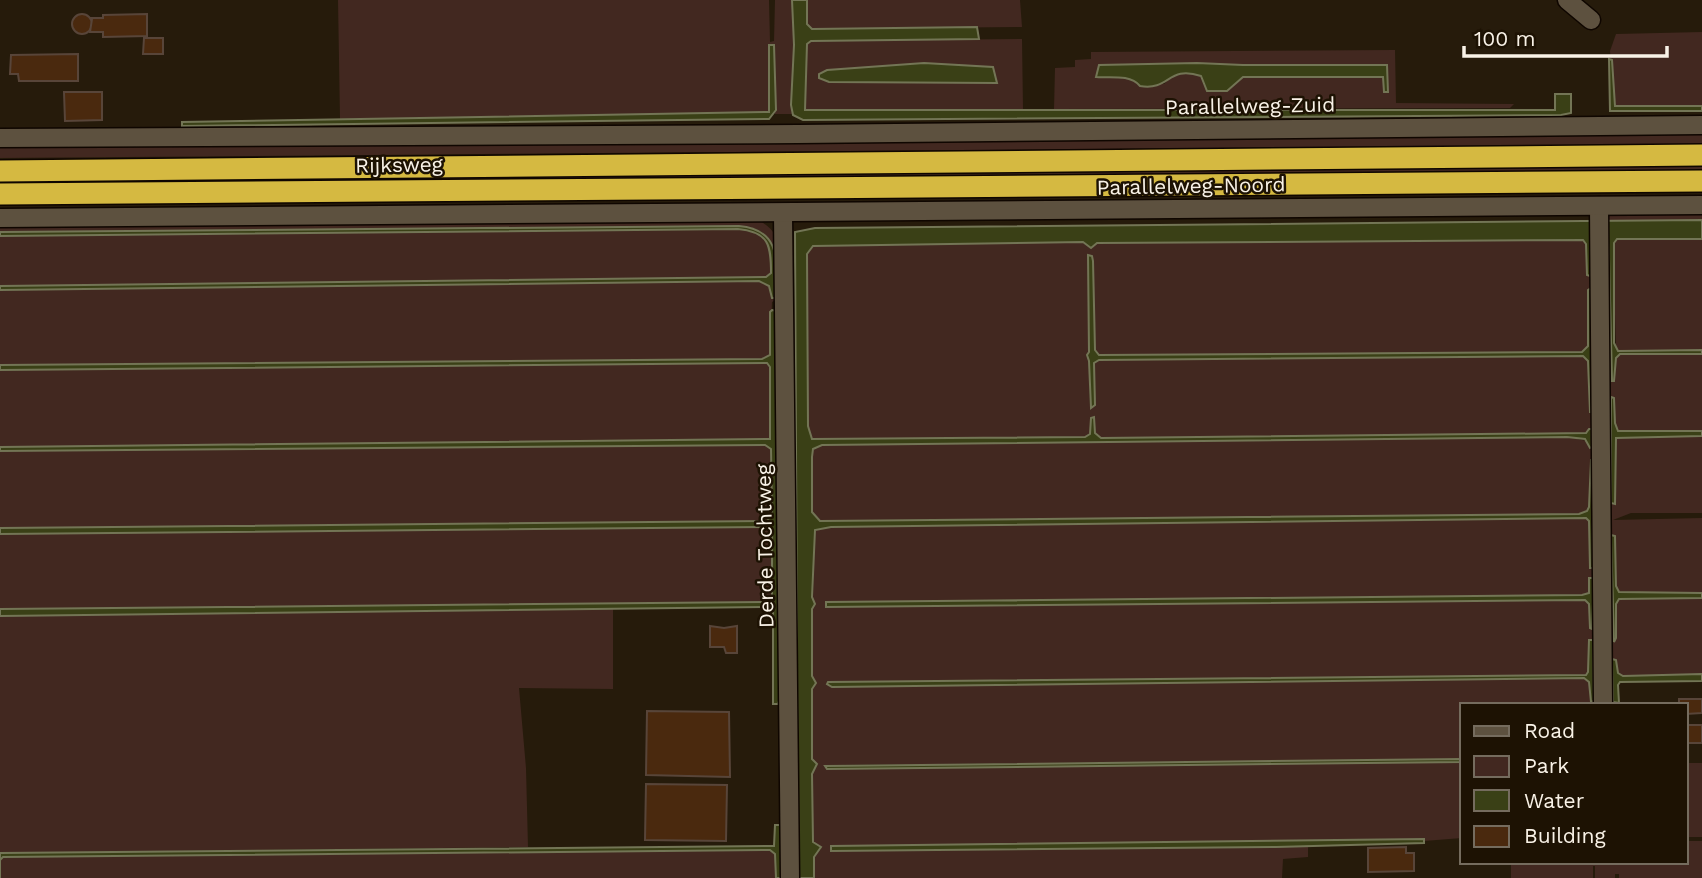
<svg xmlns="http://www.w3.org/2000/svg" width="1702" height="878" viewBox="0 0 1702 878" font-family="'Work Sans',sans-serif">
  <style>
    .green { fill: #422820; fill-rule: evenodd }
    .water { fill: #3a4016; stroke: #737555; stroke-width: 2 }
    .building { fill: #4a290e; stroke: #584539; stroke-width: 2 }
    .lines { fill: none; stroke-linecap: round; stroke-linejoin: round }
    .minor-casing { stroke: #0f0600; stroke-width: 21 }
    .highway-casing { stroke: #0f0600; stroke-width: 24 }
    .minor { stroke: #5d513f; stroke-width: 18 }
    .highway { stroke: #d5b941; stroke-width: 21 }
    .labels { text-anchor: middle; stroke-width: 5; stroke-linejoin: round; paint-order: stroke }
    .street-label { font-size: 21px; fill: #f9f2e7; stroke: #1d1203 }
  </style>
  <rect width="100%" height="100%" fill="#261b0b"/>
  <g class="green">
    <path d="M338,0h431l1,42 4,-1 1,-41h17l2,45 -2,69h-17l-5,-69v67l-430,7z"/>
    <path d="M807,0h213l2,27 -210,2 -5,-5z"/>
    <path d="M1702,32v74h-87l-5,-55 6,-17z"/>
    <path d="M1022,39l1,70 -218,1 2,-67 4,-2zM924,63l68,4 5,16 -168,-1 -10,-4z"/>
    <path d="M1395,50l1,53 118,1 -4,4 -456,1 1,-41 20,-1v-7l16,-1v-7zM1197,63l46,2 144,1 1,26h-4v-15h-141l-16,14c-22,-13 -41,-30 -63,-7l-40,-6 -27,-1 2,-12z"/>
    <path d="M1702,130v14l-1702,14v-14z"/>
    <path d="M1702,165v7l-1702,15v-6z"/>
    <path d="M1702,211v9l-97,1 5,-8z"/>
    <path d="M751,218c37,9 33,51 28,80l-7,4 -2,53 -3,4 -767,6v-75l760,-9 9,5 3,12h4c5,-20 4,-55 -16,-67 -6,-4 -14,-4 -21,-5l-739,6v-8z"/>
    <path d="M738,229c31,3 33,16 33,44l-5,4 -766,9v-50z"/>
    <path d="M1617,239h85v111l-84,1 -2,-3 -3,-100z"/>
    <path d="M1583,240l3,4v23l5,7 9,431h-138v54l-636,6v3l636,-6v76l-38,3v-2l-593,7 1,5 476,-5v11l-25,2 -1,19h-468v-21l7,-8 -8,-7 -1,-68 5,-8 -5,-7v-70l4,-6 -4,-7 2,-146 17,-3 755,-9 3,3 2,48 -1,-109 -1,47 -2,4 -7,3 -760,7 -8,-9v-55l1,-8 9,-4 745,-8 20,4 2,-12 -3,4 -485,5 -6,-5 -1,-16 -3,1 -1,16 -4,3 -274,2 -4,-13 -1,-172 7,-8 269,-4 8,6 5,-5zM1090,255l3,6 2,90 4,4 483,-3 6,-6v-56l2,122 -2,-52 -5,-4 -485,4 -4,3 1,41 -5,2 -1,-45 -2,-6 2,-3zM1589,578l1,49 -1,-23 -4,-4 -759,7v-5l756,-7 7,-2zM1589,640l2,60 -2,-19 -5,-3 -751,9 -5,-5 758,-7 2,-2z"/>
    <path d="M1606,240h2l1,17 3,124 2,-1 2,-22 4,-4h82v77h-84l-3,-8 -1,-25h-3v104l4,1 1,-65 86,-2v77h-71l-18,7 89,-2v75l-83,-1 -3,-6 -1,-50h-4l2,101 3,1v-34l3,-5 83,-1v76l-79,2 -5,-3 -2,-13h-4l1,42 -4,1z"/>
    <path d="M767,363l3,4v72l-770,8v-77z"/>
    <path d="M765,445l6,4 1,65 -5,7 -767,7v-77z"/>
    <path d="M767,527l5,2v68l-5,5 -767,7v-75z"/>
    <path d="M613,609v80l-94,-1 7,80 2,79 -528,6v-237z"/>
    <rect x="1686" y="763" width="16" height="74"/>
    <path d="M1686,841h16v37h-83v-4h-4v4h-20v-12h-2v12h-82v-16h175z"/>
    <path d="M770,850l5,4 1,24h-775l-1,-18 3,-3z"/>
  </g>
  <g class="water">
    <path d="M792,0h15v24l5,5 165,-2 2,12 -168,2 -4,3 -2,66h750v-16h16v19l-10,2 -758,5 -10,-5 -2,-10 3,-60z"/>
    <path d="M769,45h5l2,65 -7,9 -587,7v-4l587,-10z"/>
    <path d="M1609,59l3,1 3,46h87v5h-92z"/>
    <path d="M924,63l69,4 4,16 -168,-1 -10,-4v-4l8,-4z"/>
    <path d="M1197,63l46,2h144l1,27h-4l-1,-15h-140l-16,14h-20l-6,-15c-34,-11 -30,15 -61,10 -10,-12 -30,-8 -44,-9l3,-12z"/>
    <path d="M1702,220v19h-85l-3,4v100l4,8 84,-1v4h-82l-4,4 -2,23h-2l-3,-124 -1,-16 -2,-1 -16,36 -3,-1 -1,-31 -3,-4 -486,3 -6,5 -8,-6 -270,4 -6,8 1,172 4,13 273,-2 5,-3 1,-16 3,-1 1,16 6,5 485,-5 3,-4h3v18l-2,1 -5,-9 -18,-2 -745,8 -9,4 -1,8v55l8,9 759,-7 8,-3 2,-4 2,-47h1l1,108h-3l-1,-47 -3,-3 -755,9 -16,3 -3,67 3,7 -3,5v67l4,7 -4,6v70l5,5 -5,10 1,68 8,5 -7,10v21h-16l-3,-646 20,-4z"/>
    <path d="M739,226c44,4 37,37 37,72h-4l-3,-12 -10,-5 -759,9v-4l766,-9 5,-4c0,-28 -2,-41 -33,-44l-738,7v-4z"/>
    <path d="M1088,255l4,1 1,5 2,89 4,5 483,-3 6,-6v-56l3,-2 2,4v120h-3l-2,-51 -5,-5 -484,4 -5,3 1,42 -4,3 -2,-47 -2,-6 2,-3z"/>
    <path d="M772,310l5,1 3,387 -2,6h-5v-97l-773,9v-7l767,-7 5,-5v-68l-5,-2 -767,7v-6l767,-7 5,-7 -1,-65 -6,-4 -765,6v-4l770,-8v-72l-3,-4 -767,7v-5l762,-6 8,-4v-43z"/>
    <path d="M1611,397l3,1 1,25 3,8h84v5l-86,2 -1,66 -4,-1z"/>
    <path d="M1611,535l4,1 1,50 3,6 83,1v5l-83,1 -3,5v34l-2,4z"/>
    <path d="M1589,578h5l-2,51 -2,-1 -1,-24 -4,-4 -759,7v-5l756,-7 7,-2z"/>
    <path d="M1589,640h4l1,61 -3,1 -2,-20 -5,-4 -752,9 -5,-3 1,-2 758,-7 2,-3z"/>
    <path d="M1612,659l4,1 2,13 5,3 79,-2v7l-82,1 -2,3 1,18 -6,-1z"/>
    <path d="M1462,759v3l-635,7 -2,-3z"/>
    <path d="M775,825h6l1,53h-6l-1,-24 -5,-4 -767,7 -3,3v18v-25l774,-7z"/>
    <path d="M1424,839v4l-148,4 -445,4v-5z"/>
  </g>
  <g class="building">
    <circle cx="82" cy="24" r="10"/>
    <path d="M147,14v22l-44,1v-5h-13l2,-13 -2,-1h13v-3z"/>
    <path d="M144,38h19v16h-20z"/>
    <path d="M78,54v27h-59l-1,-7h-8l1,-19z"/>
    <path d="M64,92h38v28l-37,1z"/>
    <path d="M710,626l14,2 13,-2v27h-11l-2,-6h-14z"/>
    <path d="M1679,699h23v14l-16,1v-9h-7z"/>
    <path d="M647,711l82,1 1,65 -84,-2z"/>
    <rect x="1686" y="725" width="16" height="18"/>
    <path d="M646,784l81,1 -1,56 -81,-1z"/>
    <path d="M1406,847v6h8v18l-46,1v-24z"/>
  </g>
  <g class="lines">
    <defs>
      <g id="minor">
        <path d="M1567,0l24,20"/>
        <path d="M0,138l798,-4 904,-9"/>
        <path d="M1599,206l4,499"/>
        <path d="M783,214l7,664"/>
        <path d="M0,218l1702,-13"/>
      </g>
      <g id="highway">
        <path d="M0,171l1702,-16"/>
        <path d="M0,194l1702,-13"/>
      </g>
    </defs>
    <use href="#minor" class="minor-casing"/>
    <use href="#highway" class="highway-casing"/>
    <use href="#minor" class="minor"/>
    <use href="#highway" class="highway"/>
  </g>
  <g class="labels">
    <g class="street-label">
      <text transform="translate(1250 106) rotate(-1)" y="7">Parallelweg-Zuid</text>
      <text transform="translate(399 165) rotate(-1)" y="7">Rijksweg</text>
      <text transform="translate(1191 186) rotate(-1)" y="7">Parallelweg-Noord</text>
      <text transform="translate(765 546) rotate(-91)" y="7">Derde Tochtweg</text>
    </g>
  </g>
  <rect x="1460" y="703" width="228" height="161" fill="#1d1203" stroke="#756c5e" stroke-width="2"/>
  <rect x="1474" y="726" width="35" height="10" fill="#5d513f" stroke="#756c5e" stroke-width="2"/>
  <text x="1524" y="738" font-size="21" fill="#f9f2e7">Road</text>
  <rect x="1474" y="756" width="35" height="21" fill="#422820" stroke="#756c5e" stroke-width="2"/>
  <text x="1524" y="773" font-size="21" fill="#f9f2e7">Park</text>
  <rect x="1474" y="790" width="35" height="21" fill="#3a4016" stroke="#756c5e" stroke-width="2"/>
  <text x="1524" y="808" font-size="21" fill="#f9f2e7">Water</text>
  <rect x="1474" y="826" width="35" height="21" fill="#4a290e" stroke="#756c5e" stroke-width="2"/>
  <text x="1524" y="843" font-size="21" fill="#f9f2e7">Building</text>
  <path d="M1464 46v10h203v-10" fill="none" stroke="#f9f2e7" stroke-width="3.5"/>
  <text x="1474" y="46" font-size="21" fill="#f9f2e7" stroke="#1d1203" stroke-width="5" paint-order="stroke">100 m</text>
</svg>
